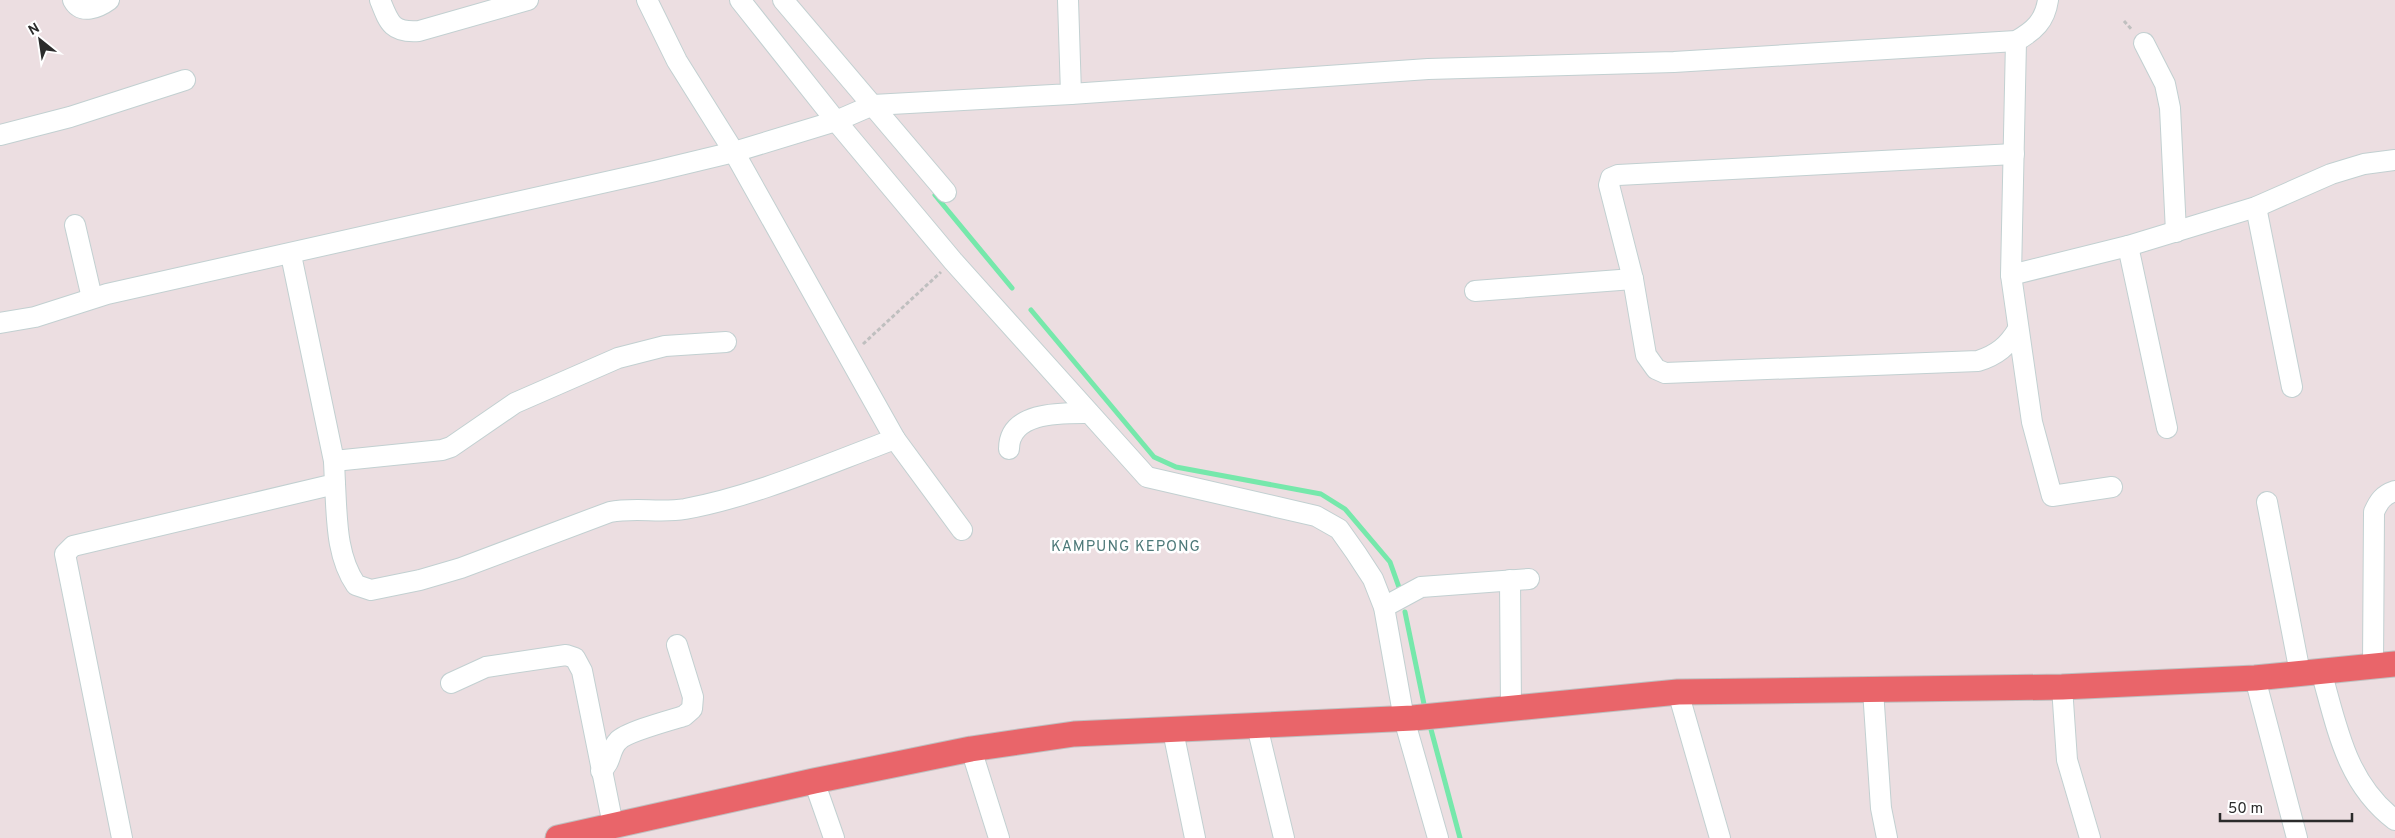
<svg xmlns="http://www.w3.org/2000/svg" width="2395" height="838" viewBox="0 0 2395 838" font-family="Overpass,sans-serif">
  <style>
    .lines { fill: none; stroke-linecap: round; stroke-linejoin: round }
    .stream { stroke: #76e8ab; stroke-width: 5 }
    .minor-casing { stroke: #c2d0d1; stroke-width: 22 }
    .major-casing { stroke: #bfbfbf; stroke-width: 27 }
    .path { stroke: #bfbfbf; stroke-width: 3; stroke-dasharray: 4 2.5; stroke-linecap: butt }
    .minor { stroke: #fff; stroke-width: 20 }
    .major { stroke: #e9656a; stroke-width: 25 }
    .labels { text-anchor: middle; stroke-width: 5; stroke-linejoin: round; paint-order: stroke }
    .neighbourhood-label { font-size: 15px; letter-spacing: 1px; fill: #4d7979; stroke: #fff }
  </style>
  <rect width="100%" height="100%" fill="#ecdee1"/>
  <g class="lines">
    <g class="stream">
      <path d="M935,195l77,93"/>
      <path d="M1031,310l123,147 22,10 145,27 24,15 45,53 11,31"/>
      <path d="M1405,612l20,97"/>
      <path d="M1429,722l31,116"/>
    </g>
    <defs>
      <g id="minor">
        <path d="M73,0c8,15 25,8 36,0"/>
        <path d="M380,0c9,23 12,33 39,31l109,-31"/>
        <path d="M740,0l96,121 117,140 194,216 169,39 23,13 17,24 17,26 11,28 20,112 34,119"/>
        <path d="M783,0l163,192"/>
        <path d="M2016,41l-5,234 21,147 20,74 60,-9"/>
        <path d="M2144,43l21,41 5,24 6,124"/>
        <path d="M1071,94l357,-25 246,-7 342,-21c18,-10 29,-20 32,-41"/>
        <path d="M0,135l70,-18 115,-37"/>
        <path d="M2014,154l-396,21 -7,3 -2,7 24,94 13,76 10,14 9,4 313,-12c19,-6 30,-15 40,-32"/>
        <path d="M2256,207l36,180"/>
        <path d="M75,225l17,73"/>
        <path d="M2128,246l39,182"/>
        <path d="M2011,275l117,-29 128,-39 75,-33 33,-10 31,-4"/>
        <path d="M1475,291l158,-12"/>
        <path d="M0,323l35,-6 72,-23 544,-122 83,-20 102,-31 37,-16 198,-11 -3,-94"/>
        <path d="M895,439l67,91"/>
        <path d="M1009,449c0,-38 53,-36 80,-36"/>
        <path d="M334,461l108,-11 9,-3 64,-44 103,-45 47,-12 61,-4"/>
        <path d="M335,484c2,34 1,72 21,101l15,5 49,-10 41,-12 149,-56c24,-5 50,1 75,-3 71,-13 142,-45 210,-70l-161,-287 -57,-91 -30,-61"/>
        <path d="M2267,502l33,171"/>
        <path d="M1510,580l1,129"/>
        <path d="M1384,607l37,-20 108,-8"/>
        <path d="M2373,666l1,-154c5,-11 9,-17 21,-21"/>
        <path d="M2321,671c16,56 25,112 74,149"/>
        <path d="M2255,678l42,160"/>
        <path d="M451,683l35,-16 80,-12 9,3 7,13 31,154"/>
        <path d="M2062,687l5,73 23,78"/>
        <path d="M1873,690l8,118 6,30"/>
        <path d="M1678,692l42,146"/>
        <path d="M1257,726l27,112"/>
        <path d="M1173,731l22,107"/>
        <path d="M971,749l28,89"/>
        <path d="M601,771c11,-9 8,-21 17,-30 8,-9 53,-21 66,-25l8,-7 1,-12 -16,-52"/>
        <path d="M814,781l20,57"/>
        <path d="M122,838l-57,-284 8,-8 262,-62 -1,-23 -43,-206"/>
      </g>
      <path id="major" d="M558,838l256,-57 157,-32 103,-15 339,-16 265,-26 384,-5 193,-9 140,-14"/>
    </defs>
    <use href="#minor" class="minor-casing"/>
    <use href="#major" class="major-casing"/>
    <g class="path">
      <path d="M2124,21l8,9"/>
      <path d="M863,344l78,-72"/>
    </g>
    <use href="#minor" class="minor"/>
    <use href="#major" class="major"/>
  </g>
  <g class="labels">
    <g class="neighbourhood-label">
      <text x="1126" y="551">KAMPUNG KEPONG</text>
    </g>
  </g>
  <g transform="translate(40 40) rotate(330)" stroke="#ffffff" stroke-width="4" paint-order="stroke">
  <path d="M0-4L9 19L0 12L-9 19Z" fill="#2b2b2b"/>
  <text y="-8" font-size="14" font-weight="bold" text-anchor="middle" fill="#2b2b2b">N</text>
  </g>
  <path d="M2220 813v8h132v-8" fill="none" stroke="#2b2b2b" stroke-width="2.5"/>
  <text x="2228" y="813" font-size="15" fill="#2b2b2b" stroke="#ffffff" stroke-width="4" paint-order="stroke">50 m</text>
</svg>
